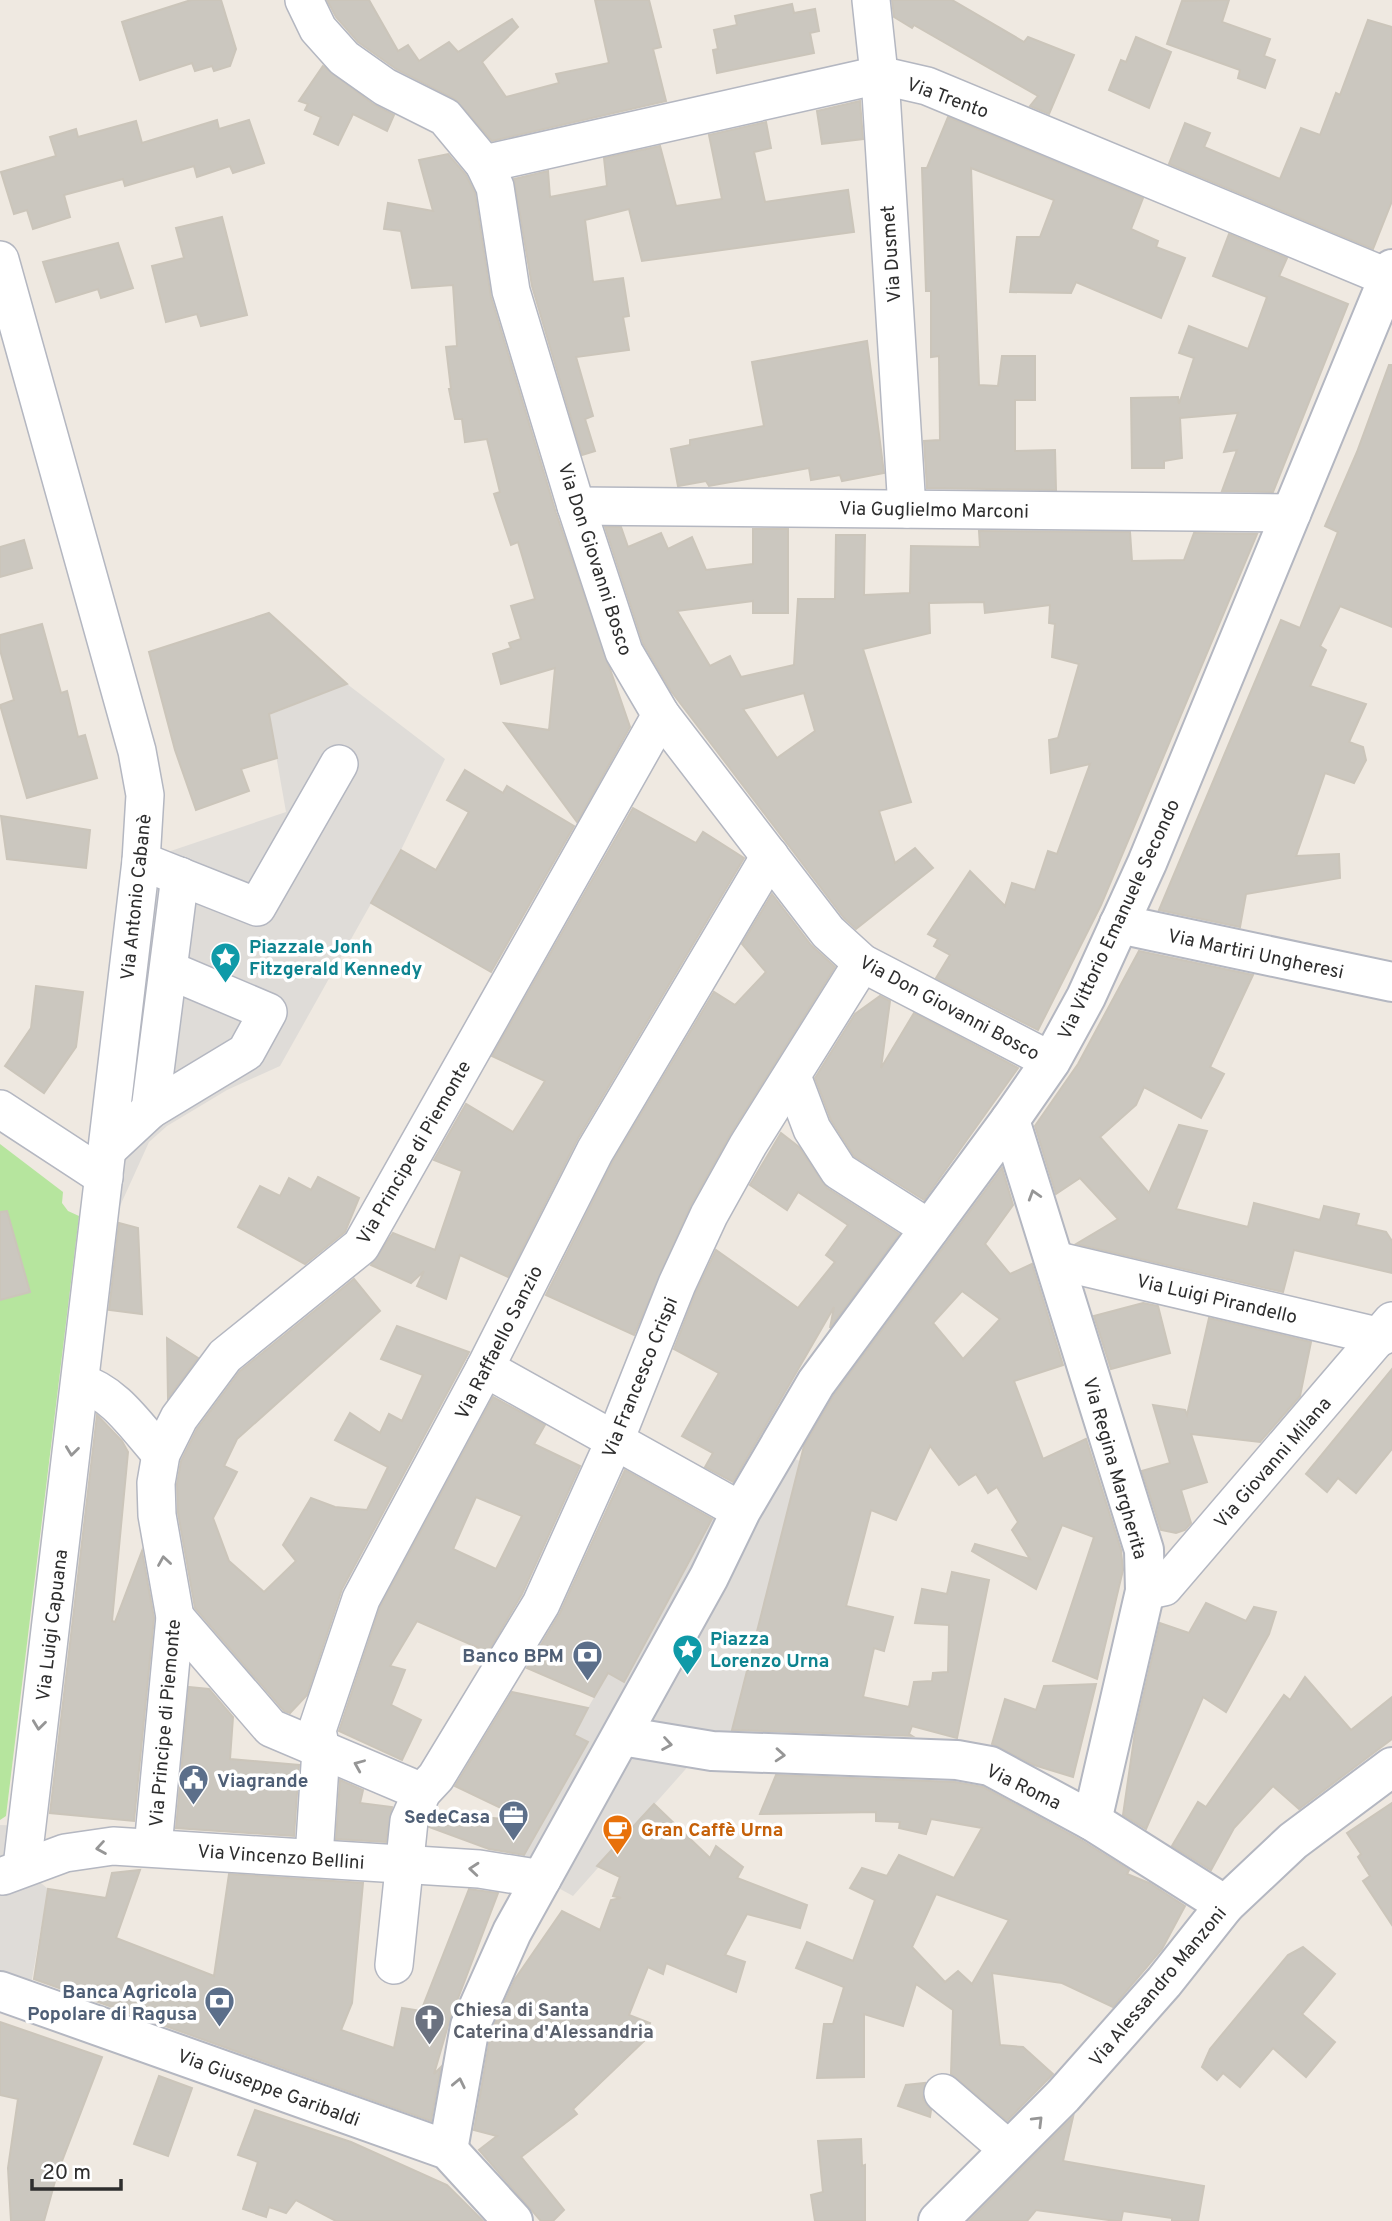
<svg xmlns="http://www.w3.org/2000/svg" width="1392" height="2221" viewBox="0 0 1392 2221" font-family="Overpass,sans-serif">
  <style>
    .green { fill: #b6e59e }
    .plaza { fill: #dfdcd8 }
    .building { fill: #cbc7bf; stroke: #cbc5ba; stroke-width: 2; fill-rule: evenodd }
    .lines { fill: none; stroke-linecap: round; stroke-linejoin: round }
    .minor-casing { stroke: #b4b7c1; stroke-width: 40 }
    .tertiary-casing { stroke: #b4b7c1; stroke-width: 42 }
    .secondary-casing { stroke: #b4b7c1; stroke-width: 42 }
    .minor { stroke: #fff; stroke-width: 37 }
    .tertiary { stroke: #fff; stroke-width: 38 }
    .secondary { stroke: #fff; stroke-width: 38 }
    .oneway { stroke: #969696 }
    .labels { text-anchor: middle; stroke-width: 7; stroke-linejoin: round; paint-order: stroke }
    .street-label { font-size: 19px; fill: #2e2e2e; stroke: #fff }
    .culture-label { font-size: 19px; font-weight: bold; fill: #0d838f; stroke: #fff; text-anchor: start }
    .service-label { font-size: 19px; font-weight: bold; fill: #4e5e75; stroke: #fff; text-anchor: end }
    .food-label { font-size: 19px; font-weight: bold; fill: #c56008; stroke: #fff; text-anchor: start }
    .worship-label { font-size: 19px; font-weight: bold; fill: #5b616d; stroke: #fff; text-anchor: start }
  </style>
  <rect width="100%" height="100%" fill="#efe9e1"/>
  <path class="green" d="M0,1144l63,48 -1,11 6,8 11,5 -73,600 -6,4z"/>
  <g class="plaza">
    <path d="M347,684l98,75 -44,91 -121,216 -53,24 -60,36 -18,16 -29,64 -19,-2 40,-343 145,-49 -17,-97z"/>
    <path d="M774,1454l27,7 -72,280 -37,21 -119,134 -31,-17 -29,-5 74,-131 -14,-9 35,-61 16,9 99,-181z"/>
    <path d="M0,1825l27,1 -5,41 26,22 -20,112 -28,-10z"/>
  </g>
  <g class="building">
    <path d="M191,0h30l15,49 -6,17 -16,5 -2,-5 -17,5 -3,-8 -52,17 -18,-58z"/>
    <path d="M327,0h42l29,51 10,-6 11,16 30,-19 9,10 54,-33 6,8 -36,35 24,35 53,-14 -3,-9 53,-11 -14,-63h54l12,47 -8,2 13,52 -174,40 -37,-42 -59,-30 -38,-27 -22,-25z"/>
    <path d="M892,0h60l72,42 4,-5 46,18 -25,59 -19,-8 8,-10 -124,-71 -2,3 -18,-11z"/>
    <path d="M1229,0l-7,22 48,17 -6,17 11,4 -10,28 -27,-10 2,-8 -73,-26 15,-43z"/>
    <path d="M792,4l2,9 21,-4 4,22 -9,2 4,20 -97,20 -4,-23 5,-1 -4,-19 23,-5 -2,-9z"/>
    <path d="M1368,20l24,7v174l-19,48 -204,-85 16,-41 25,10 -6,14 76,32 21,-51 19,7 16,-42 4,2z"/>
    <path d="M1136,37l35,15 -22,56 -40,-18 12,-30 5,2z"/>
    <path d="M323,66l50,38 21,11 -7,16 -34,-17 -15,31 -24,-11 7,-17 -16,-7 3,-6 -9,-3z"/>
    <path d="M860,101l3,38 -41,5 -5,-33z"/>
    <path d="M948,117l195,81 -12,31 27,12 -2,6 29,11 -24,60 -85,-36 -5,11 -61,-1 7,-55h23l14,-37 -83,-32 8,217 19,1 4,-30h33v44h-20v51l40,-1 1,40 -129,-2 -3,-47 16,-1 -1,-84 -8,1v-66h-5l-4,-123h5z"/>
    <path d="M217,120l2,9 30,-9 15,43 -31,10 -3,-7 -33,11 -3,-11 -69,20 -2,-7 -59,16 6,22 -37,12 -6,-19 -13,4 -13,-42 55,-16 -6,-19 26,-8 2,8 58,-16 6,22z"/>
    <path d="M766,122l5,26 -17,4 11,50 83,-12 6,42 -212,29 -13,-52 -44,11 8,62 30,-4 6,38 -6,1 6,33 -53,7 17,59 -8,3 10,32 -13,4 -50,-169 -18,-107 34,-8 2,26 57,-11 -3,-28 56,-12 16,60 46,-7 -13,-64z"/>
    <path d="M448,154l18,21 9,18 16,104 65,216 74,214 -53,95 -73,-99 45,7 6,-62 -54,16 -8,-30 18,-6 -2,-5 12,-4 -10,-33 24,-7 -17,-57 -7,3 -17,-51 6,-2 -13,-53 -22,3 -3,-23h-7l-6,-30h2l-5,-42 11,-1 -4,-61 -41,3 -11,-57 -17,-2 4,-26 45,8 -14,-51z"/>
    <path d="M222,217l25,98 -46,11 -4,-12 -31,8 -14,-56 32,-8 -8,-30z"/>
    <path d="M1229,234l58,24 -8,18 69,28 -75,188 -51,-1 15,-41 -13,2 14,-39 -58,5 2,40 -18,3v7h-32l-1,-70 47,-1 1,7 15,-46 -15,-5 10,-27 59,23 19,-52 -54,-21z"/>
    <path d="M118,243l15,45 -32,10 -3,-9 -42,13 -13,-40z"/>
    <path d="M867,341l17,132 -42,8 -2,-6 -29,5 -2,-12 -100,18 -3,-5 -28,5 -7,-37 19,-4v-5l74,-14 -12,-64z"/>
    <path d="M1389,365h3v262l-52,-21 -20,40 6,4 -16,36 56,18 -17,38 14,5 3,13 -12,23 -29,-10 -29,83 43,-2 1,24 -94,16 -6,33 -81,-17 122,-290 19,8 38,-96 -13,-6 32,-74z"/>
    <path d="M605,527h16l7,20 33,-14 7,16 24,-12 14,33 47,-6v-35h35v84h-35v-12l-76,10 33,55 20,-10 11,21 53,-12 4,-66h37l1,-64h29l-1,60 46,-2 1,-47 69,1 -1,-16 151,1 2,29 52,-1 10,-27 63,1 -156,371 -63,125 -102,-52 14,-23 -16,-9 4,-7 -10,-5 42,-63 35,35 7,-23 23,7 13,-39 9,3 33,-90 -39,9 -2,-33 9,-2 21,-74 -27,-7 3,-33 -6,-1 1,-18 -65,8 -1,-11 -55,1 1,30 -67,16 48,153 -32,9 16,52 20,-15 18,20 -77,61 -12,-11 -173,-227 -28,-48zM804,693l11,38 -38,27 -34,-49z"/>
    <path d="M24,540l8,28 -32,9v-30z"/>
    <path d="M269,613l78,71 -78,30 8,44 -36,11 8,22 -53,19 -21,-60 -26,-98z"/>
    <path d="M42,624l19,69 6,-2 11,46 7,-2 12,43 -70,20 -27,-93 14,-5 -14,-50v-15z"/>
    <path d="M465,770l38,23 4,-7 67,40 -83,146 -120,-69 30,-53 35,20 33,-58 -22,-12z"/>
    <path d="M633,808l63,35 7,-11 41,26 -167,282 -69,137 -48,-22 -14,44 -29,-13 7,-15 -13,12 -40,-18 22,-32 42,17 27,-79 -28,-11 32,-56 47,28 32,-51 -53,-25z"/>
    <path d="M1,816l89,14 -4,38 -79,-9z"/>
    <path d="M772,894l39,51 24,22 -105,168 -39,70 -57,130 -88,-40 67,-134 101,-169 21,13 31,-33 -24,-28z"/>
    <path d="M1139,951l114,24 -43,92 14,7 -23,44 -57,-31 -8,18 -36,32 49,56 30,-68 28,6 -31,78 72,18 6,-24 66,17 4,-14 35,8 -3,11 30,7 6,9v32l-98,-23 -11,42 -207,-48 42,-25 -38,-41 -24,16 -21,-68 43,-62z"/>
    <path d="M36,986l47,6 -7,55 -32,46 -39,-27 26,-38z"/>
    <path d="M880,996l10,5 -9,67 33,-55 104,55 -94,132 -70,-44 -23,-36 -16,-42 40,-64z"/>
    <path d="M781,1133l18,14 28,41 72,46 -69,94 4,-21 -101,175 -28,-15 8,-14 -31,-17 37,-63 -45,-24 22,-57 20,-42 82,58 37,-46 -9,-7 22,-30 -50,-33 -11,18 -37,-25z"/>
    <path d="M1002,1168l11,37 -28,39 25,30 22,-10 31,101 -49,16 29,78 43,-20 35,111 2,20 -26,109 -44,-18 41,-124 -32,-12 -26,64 -64,-38 3,-7 55,15 -18,-29 6,-8 -21,-35 -9,6 -12,-19 -17,11 -29,-39 -34,74 -25,-10 -25,96 47,11 -9,34 -10,-3 -11,49 46,10 5,-25 18,-1 1,-8 15,-1 1,-47 -34,-2 7,-34 25,5 5,-22 37,8 -32,158 -45,-12 -3,8 3,2 -180,-6 72,-284 30,-51zM962,1291l38,28 -37,40 -30,-36z"/>
    <path d="M318,1177l41,21 -14,34 -40,32 -67,-37 22,-41 20,10 9,-18 22,12z"/>
    <path d="M7,1211l23,81 -30,8v-88z"/>
    <path d="M119,1223l19,5 4,86 -33,-4z"/>
    <path d="M354,1279l26,32 -143,128 -13,27 13,6 -24,46 16,43 35,31 32,-31 -13,-16 28,-47 24,9 32,3 21,-43 -53,-27 15,-27 30,20 9,-19 13,7 21,-46 -42,-16 16,-33 72,26 -127,237 -35,106 -17,18 -6,-2 -89,-103 -17,-95 -1,-29 4,-23 16,-32 43,-58z"/>
    <path d="M1143,1303l15,3 12,47 -59,16 -17,-53z"/>
    <path d="M1209,1318l102,24 -11,54 -40,46 -69,-8 16,48 -26,8 10,33 -6,7 -9,3 -15,-3 -19,-59 28,-8 -17,-58 32,5 2,5z"/>
    <path d="M167,1338l31,20 -30,40z"/>
    <path d="M1392,1369v80l-36,44 -18,-15 -11,14 -21,-18z"/>
    <path d="M493,1397l52,28 -11,19 46,22 -58,128 -34,58 -71,-31 -27,45 15,4 -14,35 30,15 -19,40 -63,-29 41,-124zM476,1497l46,19 -26,53 -43,-20z"/>
    <path d="M97,1415l25,26 6,11 -16,169 3,1 27,-71 12,67 -20,203 -84,-8z"/>
    <path d="M625,1470l87,49 -88,163 -16,-9 -14,24 -67,-29 33,-55z"/>
    <path d="M1206,1603l40,18 8,-14 22,5 -7,22 -43,78 -23,-15 -57,132 -23,-14 12,-83 25,-109 29,10z"/>
    <path d="M1305,1677l46,53 41,-33v42l-93,70 -26,-23 -39,42 -23,42 -39,-24 26,-44 8,5 78,-112 6,5z"/>
    <path d="M1096,1684l-23,93 -39,-12 -42,-21 13,-45 31,11 8,-24z"/>
    <path d="M189,1687l20,2 24,28 -3,42 69,6 -5,71 -118,-8z"/>
    <path d="M512,1692l76,16 -14,27 14,7 -64,113 -35,-6 -60,-22 7,-15 94,10 -75,-36z"/>
    <path d="M776,1775l179,7 28,5 98,53 48,30 -2,4 22,9 36,23 -23,43 -49,58 -51,-24 -70,-10 8,72 23,2 30,27 -46,47 -56,-47 2,-64 -37,-26 -13,42 -39,-12v63l-47,1 7,-54h9l11,-37 -48,-19 11,-26 46,19 22,-61 -25,-12 12,-20 25,8 12,-21 55,23 28,-50 -51,-9 -5,15 -27,-6 1,-6 -24,-1v-9l-116,2zM936,1894l73,26 -37,64 -14,-13 -13,11 -33,-35z"/>
    <path d="M340,1780l23,10 -3,13 32,4 -6,35 -50,-3z"/>
    <path d="M1392,1803v122l-29,-44 7,-5 -12,-19 3,-3 -14,-21z"/>
    <path d="M654,1804l56,54 6,-12 27,21 -6,11 70,27 -7,23 -53,-14 -22,41 20,7 -9,30 -70,-29 -3,11 -15,-7 -19,48 21,8 -6,18 -71,68 4,5 -56,43 43,53 -11,11h-12l-62,-71 18,-14 -23,-6 17,-98 24,-53 47,-68 38,19 11,-30 10,-2 -8,-2 7,-19 -23,-11z"/>
    <path d="M140,1870l-24,68 98,38 15,-102 134,9 -11,120 -11,27 53,18 8,-40 19,3 48,-122 29,4 -49,129 -15,52 7,-7 -10,54 -397,-142 14,-90 58,9 6,-25z"/>
    <path d="M1303,1947l32,27 -33,40 33,28 -29,35 -33,-29 -33,39 -17,-14 -6,7 -15,-13 8,-18 78,-94z"/>
    <path d="M0,2022l102,35 -45,117 -13,47h-33l-3,-53 10,-69 -18,-4z"/>
    <path d="M159,2076l33,12 -24,68 -34,-12z"/>
    <path d="M925,2083l-2,16 8,11 -1,7 -32,-11 8,-21z"/>
    <path d="M255,2110l96,32 96,43 36,36h-147l-40,-21 -10,13 -17,-6 -3,10 -23,-8 15,-47 -20,-7z"/>
    <path d="M1073,2117l-10,44 141,25 -6,35h-26v-3l-49,-7 -2,10h-5l-80,-11 -9,11h-58z"/>
    <path d="M861,2139l1,27 3,-1v56h-50l-4,-26 12,-3 -5,-51z"/>
  </g>
  <g class="lines">
    <defs>
      <g id="minor">
        <path d="M304,0l14,29 26,29 41,29 60,30 39,47 11,23 16,104 65,215 48,146 37,63 167,217 34,31 189,98"/>
        <path d="M871,0l10,93 26,416"/>
        <path d="M484,164l395,-89 48,11 462,192"/>
        <path d="M0,260l137,491 8,44 -4,66 -119,1006"/>
        <path d="M576,506l716,7"/>
        <path d="M141,861l116,46 82,-143"/>
        <path d="M792,1076l20,53 27,42 91,58"/>
        <path d="M0,1109l104,68"/>
        <path d="M150,1110l30,-234"/>
        <path d="M107,1150l43,-40 96,-58 22,-40 -99,-42"/>
        <path d="M1054,1260l327,77"/>
        <path d="M485,1368l256,143"/>
        <path d="M80,1383c35,9 58,46 81,71"/>
        <path d="M1145,1591l19,-4 228,-266"/>
        <path d="M175,1617l96,111 151,64"/>
        <path d="M153,1847l22,-230 -18,-102 -1,-32 5,-29 18,-36 46,-62 136,-110 300,-531"/>
        <path d="M314,1857l7,-107 -4,-20 44,-131 124,-231 110,-217 175,-295"/>
        <path d="M3,1876l62,-23 48,-7 366,23 63,10"/>
        <path d="M394,1965l15,-144 13,-29 14,-15 105,-173 74,-164 62,-156 32,-69 39,-70 114,-182"/>
        <path d="M943,2093l66,57"/>
      </g>
      <g id="tertiary">
        <path d="M1119,924l273,58"/>
        <path d="M1010,1120l134,430 1,41 -53,230"/>
        <path d="M622,1736l90,15 245,9 33,6 102,55 133,84"/>
        <path d="M448,2150l22,-124 42,-94 197,-355 32,-66 75,-128 194,-263 41,-59 35,-64 61,-134 245,-594"/>
        <path d="M938,2221l125,-125 101,-114 61,-77 68,-64 99,-74"/>
      </g>
      <path id="secondary" d="M0,1991l448,159 65,71"/>
    </defs>
    <use href="#minor" class="minor-casing"/>
    <use href="#tertiary" class="tertiary-casing"/>
    <use href="#secondary" class="secondary-casing"/>
    <use href="#minor" class="minor"/>
    <use href="#tertiary" class="tertiary"/>
    <use href="#secondary" class="secondary"/>
  </g>
  <defs><path id="oneway-chevron" d="M-2-3.5L2.5 0L-2 3.5" fill="none" stroke-width="1.6" stroke-linecap="round" stroke-linejoin="round" transform="scale(1.75)"/></defs>
  <g class="oneway">
    <use href="#oneway-chevron" transform="translate(1034 1195) rotate(-107)"/>
    <use href="#oneway-chevron" transform="translate(72 1451) rotate(97)"/>
    <use href="#oneway-chevron" transform="translate(164 1561) rotate(-99)"/>
    <use href="#oneway-chevron" transform="translate(39 1725) rotate(97)"/>
    <use href="#oneway-chevron" transform="translate(667 1744) rotate(9)"/>
    <use href="#oneway-chevron" transform="translate(780 1755) rotate(4)"/>
    <use href="#oneway-chevron" transform="translate(359 1765) rotate(-157)"/>
    <use href="#oneway-chevron" transform="translate(101 1848) rotate(171)"/>
    <use href="#oneway-chevron" transform="translate(474 1869) rotate(-175)"/>
    <use href="#oneway-chevron" transform="translate(459 2083) rotate(-78)"/>
    <use href="#oneway-chevron" transform="translate(1038 2121) rotate(-45)"/>
  </g>
  <defs>
    <symbol id="sight-pin" viewBox="-11 -11 22 30"><path d="M0 17L-7.5 6A9.5 9.5 0 1 1 7.5 6Z" fill="#0f9aa8" stroke="#fff"/><path d="M0-6L1.8-2.2L6-1.7L2.9 1.2L3.7 5.4L0 3.3L-3.7 5.4L-2.9 1.2L-6-1.7L-1.8-2.2Z" fill="#fff"/></symbol>
    <symbol id="bank-pin" viewBox="-11 -11 22 30"><path d="M0 17L-7.5 6A9.5 9.5 0 1 1 7.5 6Z" fill="#5c6f8a" stroke="#fff"/><path d="M-6-4H6V4H-6ZM0-2.3a2.3 2.3 0 1 0 0 4.6a2.3 2.3 0 1 0 0-4.6Z" fill="#fff"/></symbol>
    <symbol id="civic-pin" viewBox="-11 -11 22 30"><path d="M0 17L-7.5 6A9.5 9.5 0 1 1 7.5 6Z" fill="#5c6f8a" stroke="#fff"/><path d="M-.6-6.5H3V-4.5H.6V-3L4-1V1h2V6H-6V1h2V-1L-.6-3ZM-1.2 2.5V6h2.4V2.5Z" fill="#fff"/></symbol>
    <symbol id="office-pin" viewBox="-11 -11 22 30"><path d="M0 17L-7.5 6A9.5 9.5 0 1 1 7.5 6Z" fill="#5c6f8a" stroke="#fff"/><path d="M-6-3h4V-5.5h4V-3h4V5H-6ZM-1-4.5V-3h2v-1.5ZM-6 0V1H6V0Z" fill="#fff"/></symbol>
    <symbol id="cafe-pin" viewBox="-11 -11 22 30"><path d="M0 17L-7.5 6A9.5 9.5 0 1 1 7.5 6Z" fill="#e8710a" stroke="#fff"/><path d="M-5.5-4.5H6V0H3Q3 3.5 0 3.5H-2.5Q-5.5 3.5-5.5 0ZM3-3.2v2h1.7v-2ZM-6 4.5H4V6H-6Z" fill="#fff"/></symbol>
    <symbol id="church-pin" viewBox="-11 -11 22 30"><path d="M0 17L-7.5 6A9.5 9.5 0 1 1 7.5 6Z" fill="#6b7280" stroke="#fff"/><path d="M-1.2-6h2.4v3.5h3.3v2.4h-3.3V6h-2.4V-.1h-3.3v-2.4h3.3Z" fill="#fff"/></symbol>
  </defs>
  <g fill-rule="evenodd">
    <use href="#sight-pin" x="208" y="940" width="35" height="47"/>
    <use href="#sight-pin" x="670" y="1632" width="35" height="47"/>
    <use href="#bank-pin" x="570" y="1638" width="35" height="47"/>
    <use href="#civic-pin" x="176" y="1762" width="35" height="47"/>
    <use href="#office-pin" x="496" y="1798" width="35" height="47"/>
    <use href="#cafe-pin" x="600" y="1812" width="35" height="47"/>
    <use href="#bank-pin" x="202" y="1984" width="35" height="47"/>
    <use href="#church-pin" x="412" y="2002" width="35" height="47"/>
  </g>
  <g class="labels">
    <g class="street-label">
      <text transform="translate(948 97) rotate(20)" y="7">Via Trento</text>
      <text transform="translate(890 254) rotate(-94)" y="7">Via Dusmet</text>
      <text transform="translate(934 509) rotate(1)" y="7">Via Guglielmo Marconi</text>
      <text transform="translate(596 559) rotate(72)" y="7">Via Don Giovanni Bosco</text>
      <text transform="translate(135 897) rotate(-84)" y="7">Via Antonio Cabanè</text>
      <text transform="translate(1118 919) rotate(-65)" y="7">Via Vittorio Emanuele Secondo</text>
      <text transform="translate(1256 953) rotate(12)" y="7">Via Martiri Ungheresi</text>
      <text transform="translate(950 1007) rotate(28)" y="7">Via Don Giovanni Bosco</text>
      <text transform="translate(413 1152) rotate(-60)" y="7">Via Principe di Piemonte</text>
      <text transform="translate(1217 1298) rotate(13)" y="7">Via Luigi Pirandello</text>
      <text transform="translate(498 1342) rotate(-63)" y="7">Via Raffaello Sanzio</text>
      <text transform="translate(639 1377) rotate(-68)" y="7">Via Francesco Crispi</text>
      <text transform="translate(1272 1462) rotate(-49)" y="7">Via Giovanni Milana</text>
      <text transform="translate(1116 1468) rotate(74)" y="7">Via Regina Margherita</text>
      <text transform="translate(51 1625) rotate(-83)" y="7">Via Luigi Capuana</text>
      <text transform="translate(164 1723) rotate(-85)" y="7">Via Principe di Piemonte</text>
      <text transform="translate(1024 1786) rotate(26)" y="7">Via Roma</text>
      <text transform="translate(281 1856) rotate(4)" y="7">Via Vincenzo Bellini</text>
      <text transform="translate(1157 1986) rotate(-50)" y="7">Via Alessandro Manzoni</text>
      <text transform="translate(269 2087) rotate(20)" y="7">Via Giuseppe Garibaldi</text>
    </g>
    <g class="culture-label">
      <text x="249" y="953">Piazzale Jonh<tspan x="249" dy="22">Fitzgerald Kennedy</tspan></text>
      <text x="710" y="1645">Piazza<tspan x="710" dy="22">Lorenzo Urna</tspan></text>
    </g>
    <g class="service-label">
      <text x="564" y="1662">Banco BPM</text>
      <text x="217" y="1787" text-anchor="start">Viagrande</text>
      <text x="490" y="1823">SedeCasa</text>
      <text x="197" y="1998">Banca Agricola<tspan x="197" dy="22">Popolare di Ragusa</tspan></text>
    </g>
    <g class="food-label">
      <text x="641" y="1836">Gran Caffè Urna</text>
    </g>
    <g class="worship-label">
      <text x="453" y="2016">Chiesa di Santa<tspan x="453" dy="22">Caterina d'Alessandria</tspan></text>
    </g>
  </g>
  <path d="M32 2179v10h89v-10" fill="none" stroke="#2e2e2e" stroke-width="3.5"/>
  <text x="42" y="2179" font-size="21" fill="#2e2e2e" stroke="#ffffff" stroke-width="5" paint-order="stroke">20 m</text>
</svg>
